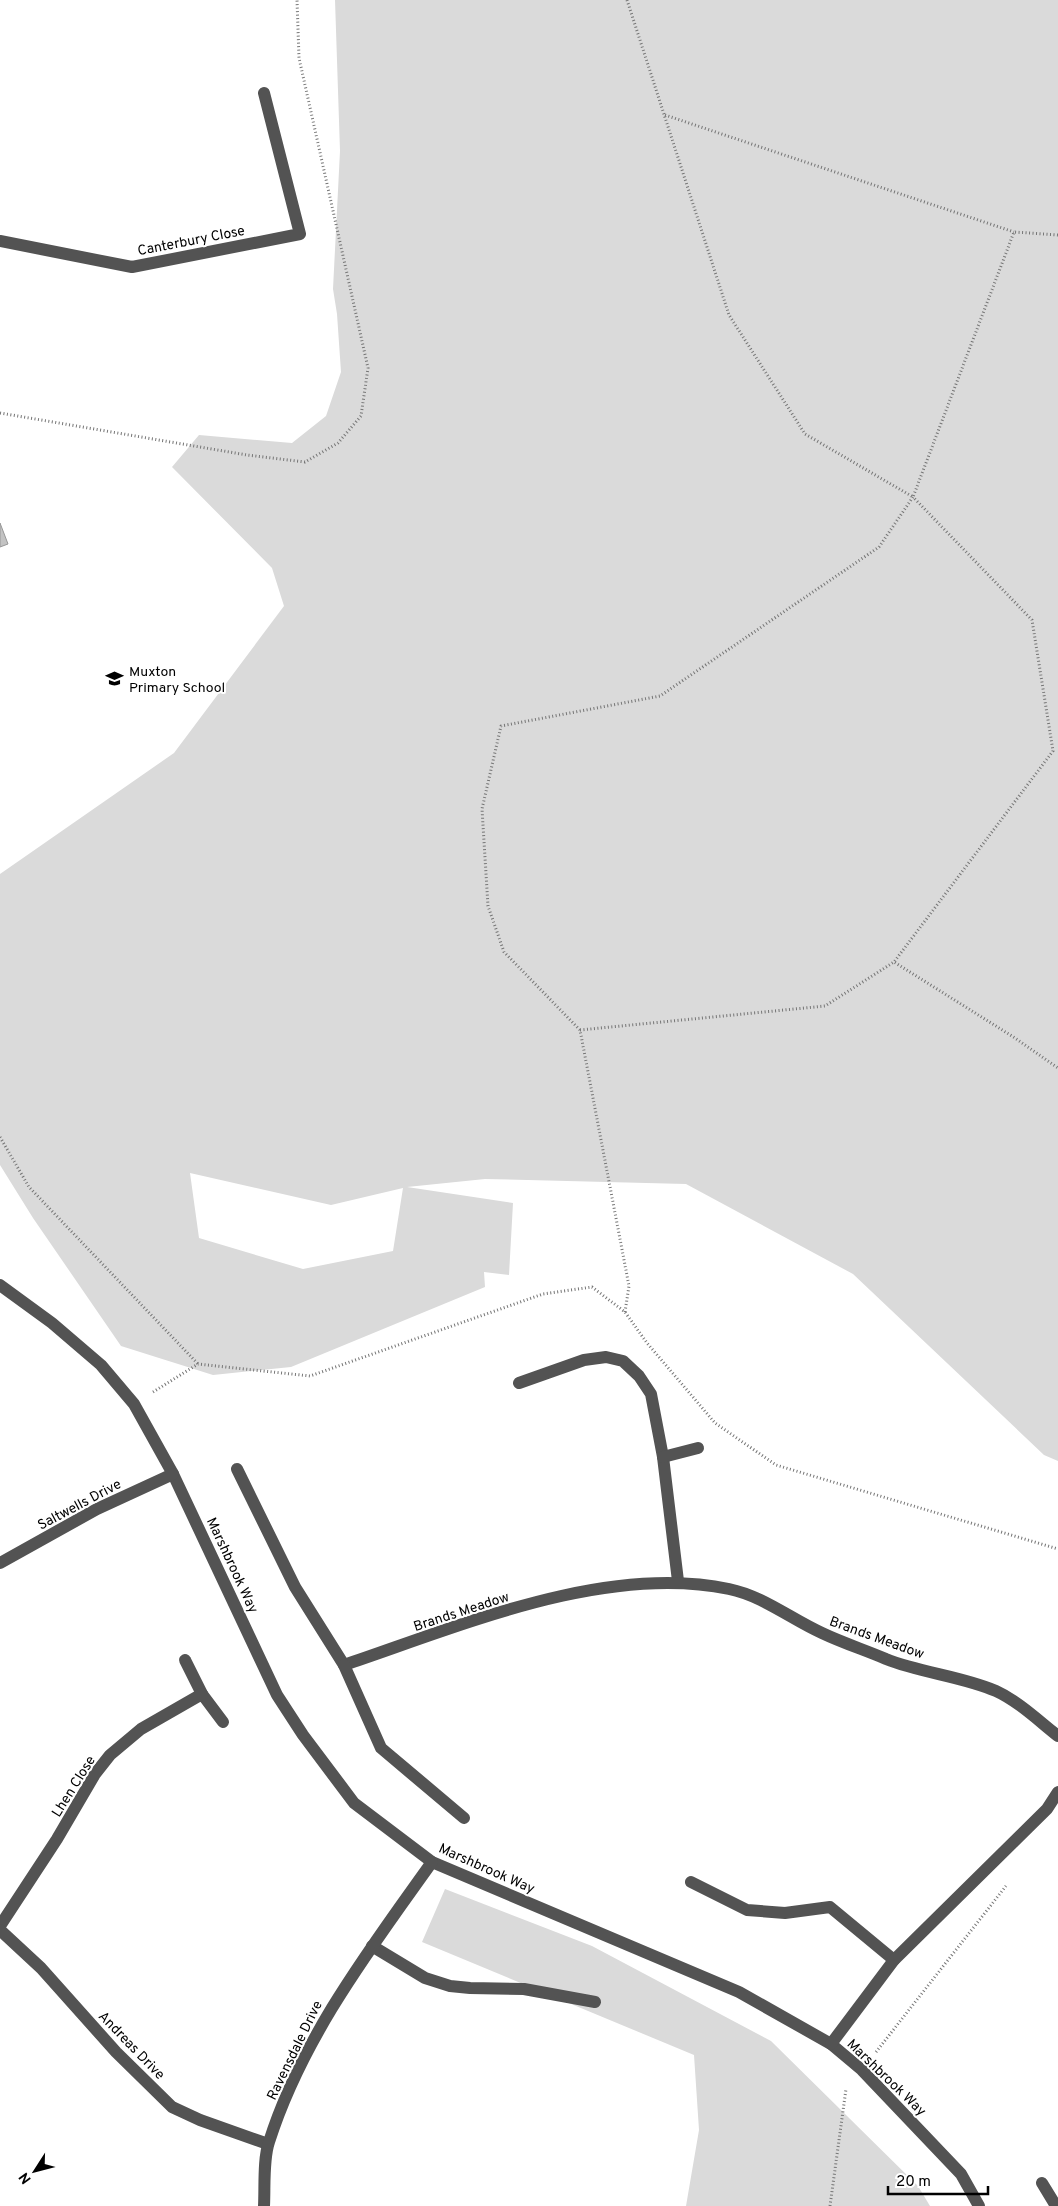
<svg xmlns="http://www.w3.org/2000/svg" width="1058" height="2206" viewBox="0 0 1058 2206" font-family="Overpass,sans-serif">
  <style>
    .green { fill: #dadada; fill-rule: evenodd }
    .building { fill: #c3c3c3; stroke: #979797 }
    .lines { fill: none; stroke-linecap: round; stroke-linejoin: round }
    .path { stroke: #757575; stroke-width: 3; stroke-dasharray: 1 2.5; stroke-linecap: butt }
    .minor { stroke: #535353; stroke-width: 12 }
    .labels { text-anchor: middle; stroke-width: 4; stroke-linejoin: round; paint-order: stroke }
    .street-label { font-size: 14px; fill: #000; stroke: #fff }
    .poi-label { font-size: 14px; fill: #000; stroke: #fff; text-anchor: start }
  </style>
  <rect width="100%" height="100%" fill="#fff"/>
  <g class="green">
    <path d="M335,0h723v1461l-14,-6 -191,-181 -167,-90 -201,-5 -78,8 106,16 -4,72 -25,-3 1,15 -194,80 -78,8 -92,-29 -88,-128 -33,-53v-291l174,-121 110,-147 -12,-38 -100,-101 27,-32 93,8 34,-27 15,-44 -4,-58 -4,-25 7,-138zM190,1173l141,32 72,-17 -10,63 -90,18 -104,-31z"/>
    <path d="M445,1889l147,57 179,95 147,145 12,20h-244l13,-76 -5,-75 -272,-113z"/>
  </g>
  <path class="building" d="M0,523l8,21 -8,3z"/>
  <g class="lines">
    <g class="path">
      <path d="M627,0l102,315 76,119 108,63 101,-265 44,3"/>
      <path d="M665,115l349,117"/>
      <path d="M0,413l247,42 58,7 33,-19 23,-27 7,-48 -69,-310 -2,-58"/>
      <path d="M580,1030l245,-24 69,-44 121,76 43,30"/>
      <path d="M0,1137l29,50 169,177"/>
      <path d="M625,1312l4,-26 -49,-256 -76,-78 -16,-46 -6,-97 19,-83 159,-30 219,-149 34,-50 119,123 21,131 -159,211"/>
      <path d="M153,1392l45,-28 112,12 233,-82 49,-7 33,25 22,31 68,80 61,42 282,84"/>
      <path d="M876,2052l130,-166"/>
      <path d="M830,2206l16,-117"/>
    </g>
    <g class="minor">
      <path d="M0,241l132,26 168,-33 -36,-141"/>
      <path d="M0,1285l52,38 49,42 33,39 39,70 104,221 26,40 51,68 78,59 307,130 92,52 31,26 99,104 18,32"/>
      <path d="M519,1383l65,-23 22,-3 17,4 16,15 12,18 12,63 15,124"/>
      <path d="M663,1457l35,-9"/>
      <path d="M237,1469l58,118 49,78c116,-39 262,-102 385,-76 34,7 62,30 93,44 21,10 43,17 64,26 35,14 75,17 110,32 22,10 43,30 62,45"/>
      <path d="M0,1563l97,-54 76,-35"/>
      <path d="M185,1660l17,34"/>
      <path d="M344,1665l37,83 83,70"/>
      <path d="M691,1882l56,28 38,3 45,-6 64,53"/>
      <path d="M0,1926l57,-87 38,-65 15,-19 31,-26 61,-35 21,28"/>
      <path d="M0,1930l41,38 75,84 56,55 28,13 68,24"/>
      <path d="M372,1946l53,32 25,8 20,2 54,1 71,13"/>
      <path d="M831,2044l63,-84 153,-151 11,-17"/>
      <path d="M1042,2183l14,23"/>
      <path d="M264,2206c1,-19 -1,-47 5,-64 33,-104 101,-193 163,-280"/>
    </g>
  </g>
  <defs>
    <symbol id="school-bare" viewBox="-9 -9 18 18"><path d="M0-5L7-2L0 1L-7-2ZM-4 1L0 2.5L4 1V4Q0 6-4 4Z" fill="#000" stroke="#fff" stroke-width="2.5" paint-order="stroke"/></symbol>
  </defs>
  <g fill-rule="evenodd">
    <use href="#school-bare" x="102" y="666" width="25" height="25"/>
  </g>
  <g class="labels">
    <g class="street-label">
      <text transform="translate(191 240) rotate(-11)" y="5">Canterbury Close</text>
      <text transform="translate(79 1504) rotate(-28)" y="5">Saltwells Drive</text>
      <text transform="translate(233 1565) rotate(65)" y="5">Marshbrook Way</text>
      <text transform="translate(461 1611) rotate(-18)" y="5">Brands Meadow</text>
      <text transform="translate(877 1637) rotate(20)" y="5">Brands Meadow</text>
      <text transform="translate(73 1786) rotate(-58)" y="5">Lhen Close</text>
      <text transform="translate(487 1868) rotate(24)" y="5">Marshbrook Way</text>
      <text transform="translate(132 2045) rotate(46)" y="5">Andreas Drive</text>
      <text transform="translate(294 2050) rotate(-64)" y="5">Ravensdale Drive</text>
      <text transform="translate(887 2077) rotate(44)" y="5">Marshbrook Way</text>
    </g>
    <g class="poi-label">
      <text x="129" y="676">Muxton<tspan x="129" dy="16">Primary School</tspan></text>
    </g>
  </g>
  <g transform="translate(35 2171) rotate(234)" stroke="#ffffff" stroke-width="4" paint-order="stroke">
  <path d="M0-4L9 19L0 12L-9 19Z" fill="#000000"/>
  <text y="-8" font-size="14" font-weight="bold" text-anchor="middle" fill="#000000">N</text>
  </g>
  <path d="M888 2186v8h100v-8" fill="none" stroke="#000000" stroke-width="2.5"/>
  <text x="896" y="2186" font-size="15" fill="#000000" stroke="#ffffff" stroke-width="4" paint-order="stroke">20 m</text>
</svg>
